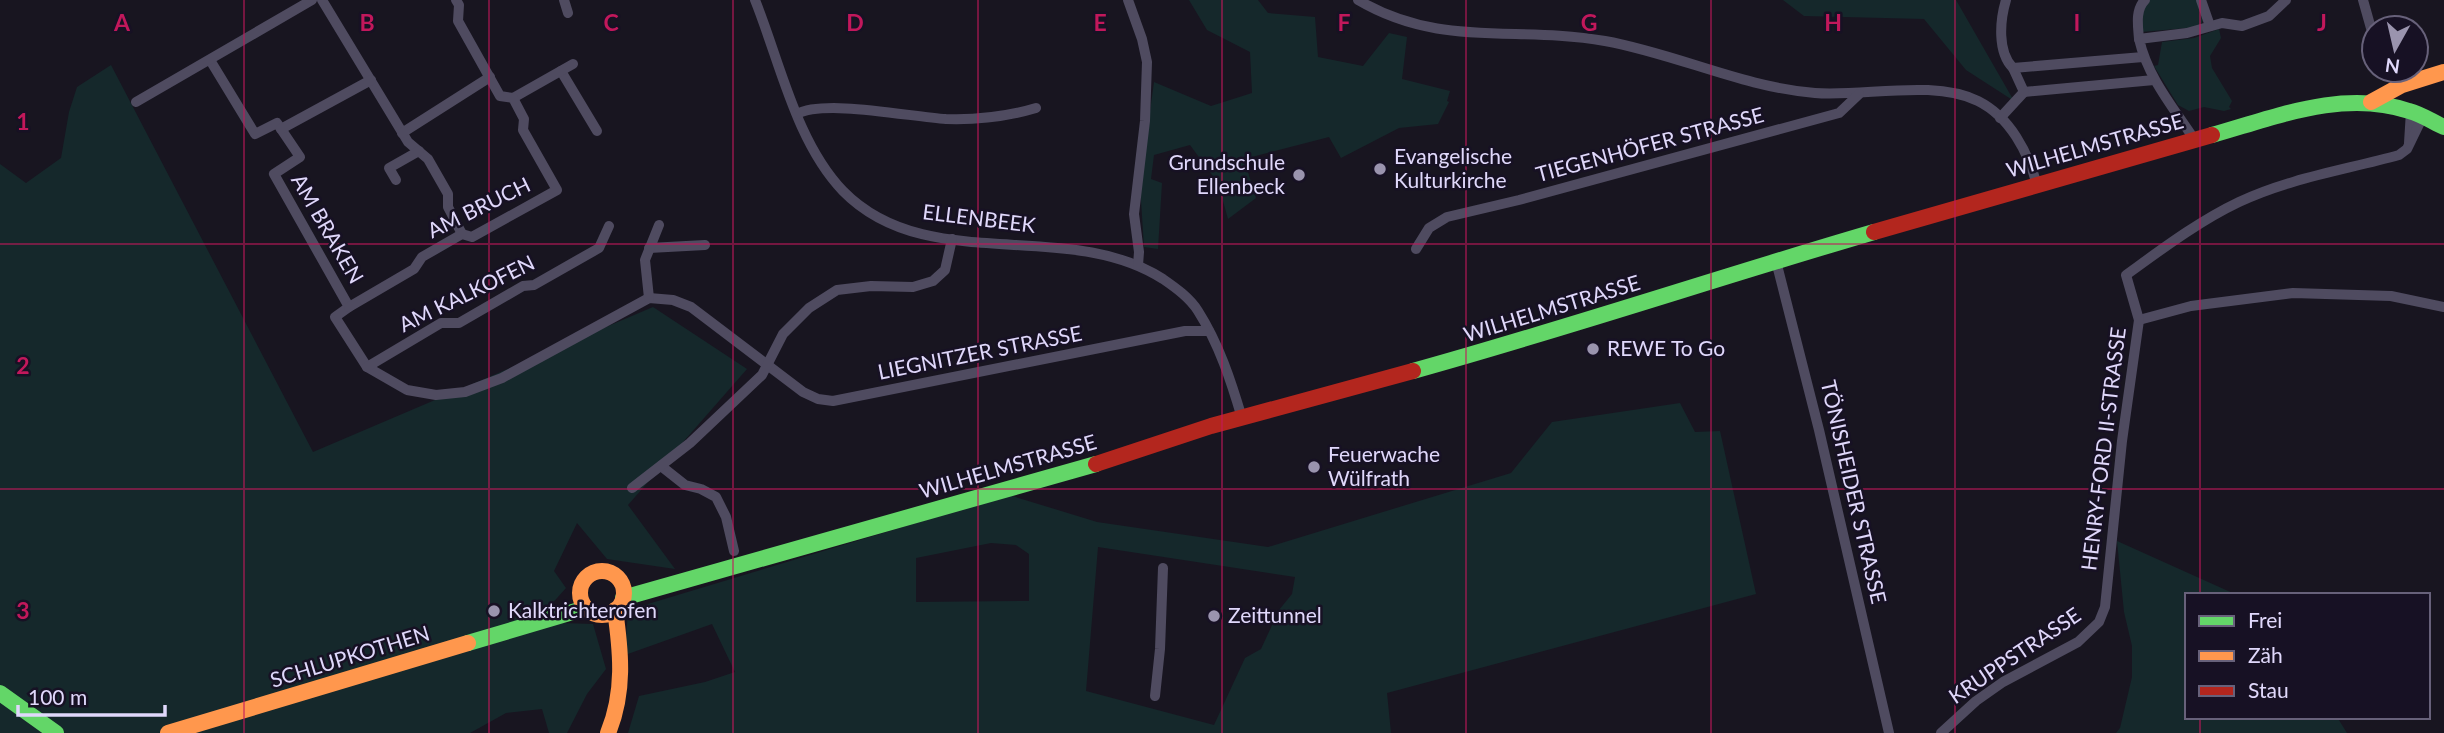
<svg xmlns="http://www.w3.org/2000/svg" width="2444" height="733" viewBox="0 0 2444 733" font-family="Lato,sans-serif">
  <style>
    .green { fill: #15282b; fill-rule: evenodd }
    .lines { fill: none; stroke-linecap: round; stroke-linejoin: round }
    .street { stroke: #4f4b60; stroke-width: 10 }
    .fast { stroke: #63d668; stroke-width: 16 }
    .slow { stroke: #ff974d; stroke-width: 16 }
    .jam { stroke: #b3261e; stroke-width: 16 }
    .grid { fill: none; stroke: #c2185b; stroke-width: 2; stroke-opacity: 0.55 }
    .poi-dot { fill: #9a94ae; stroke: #171124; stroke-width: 2.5 }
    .labels { text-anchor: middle; stroke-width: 5; stroke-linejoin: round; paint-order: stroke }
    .street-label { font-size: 21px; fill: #e0d8fb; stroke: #171124 }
    .poi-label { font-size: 21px; fill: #e0d8fb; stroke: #171124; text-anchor: start }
    .grid-label { font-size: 23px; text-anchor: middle; font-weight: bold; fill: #c2185b; stroke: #171124; stroke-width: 5; stroke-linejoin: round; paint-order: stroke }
  </style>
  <rect width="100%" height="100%" fill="#181520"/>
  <g class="green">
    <path d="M1189,0h69l10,13 47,4 3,40 45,9 26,-33 18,4 -5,42 48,12 -3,10 2,1 -11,22 -39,4 -58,30 -12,-21 -85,22 12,39 -28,21 -10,-36 -28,-38 -36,10 -3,24 11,4 -4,66 -14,-2 -4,-62 14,-103 57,24 41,-13 -2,-41 -43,-22z"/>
    <path d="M1783,0h173l58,101 -48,-31 -42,-51 -120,-3z"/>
    <path d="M2150,0h47l6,21 -4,6 -58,5 2,-25z"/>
    <path d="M2219,29l2,9 -11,18 2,12 20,33 -3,6 2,2 -7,2 -20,-4 -15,4 -11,-6 -24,-39 4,-1 4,-23 32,-4z"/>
    <path d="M111,65l202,387 340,-145 94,62 -119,136 47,64 -68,-10 -30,-36 -23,48 12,17 -17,19 13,16 31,1 13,45 -19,25 -20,39h-18l-7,-24 -36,4 -36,20h-470v-569l26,19 35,-25 8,-46 8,-25z"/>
    <path d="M1680,403l15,29 25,-1 36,163 -369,99 4,40h-763l11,-37 66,-14 30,-10 -23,-48 -87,31 3,-45 381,-115 88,27 171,25 243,-74 41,-51zM991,543l25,2 13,9v47l-113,1v-44zM1098,547l197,30 -3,17 -13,16 -18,39 -16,9 -31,67 -128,-34z"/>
    <path d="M2117,541l120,54h-50v122h150l10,16h-231l4,-5 12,-51v-31l-8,-34z"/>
  </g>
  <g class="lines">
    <g class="street">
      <path d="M322,0l86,142 20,17 20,35v13l14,27"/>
      <path d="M564,0l4,13"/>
      <path d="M755,0c25,62 41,142 88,191 84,86 224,26 320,88 13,9 27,19 35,32 21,33 33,70 44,107"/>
      <path d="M1128,0l14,39 5,23 -2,59 -11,93 5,38 -1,13"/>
      <path d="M1358,0c83,49 159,25 247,41 72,13 137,46 210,52 49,4 118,-14 163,8 32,16 50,51 59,84"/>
      <path d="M2006,0c-6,20 -9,52 7,68"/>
      <path d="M2201,0l9,26"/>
      <path d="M2363,0l11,39"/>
      <path d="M2139,39c-1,-13 -4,-29 6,-39"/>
      <path d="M210,60l45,74 22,-11 23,34 -26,17 75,133 -14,10 32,50 40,23 29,5 29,-3 37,-14 147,-80 24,2 18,7 112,85 15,7 15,2 352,-70h24"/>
      <path d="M2383,70l1,5"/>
      <path d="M561,71l36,60"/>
      <path d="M2024,92l130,-12"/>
      <path d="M513,98l60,-34"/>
      <path d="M136,102l176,-102"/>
      <path d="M797,114c28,-15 114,3 149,5 32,1 60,-2 90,-11"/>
      <path d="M2000,118l24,-26 -11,-24 130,-11"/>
      <path d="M281,129l90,-49"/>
      <path d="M402,133l88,-56"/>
      <path d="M2194,139c-21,-32 -46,-61 -55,-100l48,-6 35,-10 20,3 27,-10 17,-16"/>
      <path d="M2409,143l2,-32"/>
      <path d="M396,180l-7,-12 30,-17"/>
      <path d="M649,248l56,-3"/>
      <path d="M1416,249l13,-21 18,-11 72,-17 320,-87 20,-19"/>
      <path d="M1776,261l43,169 70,303"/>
      <path d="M649,298l-4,-38 14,-35"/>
      <path d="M349,307l65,-38 8,-12 40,-23 10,3 85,-47 -34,-60 1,-11 -11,-21 -13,-2 -42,-75 1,-16 -3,-5"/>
      <path d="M2139,320l52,-14 102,-13 98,3 53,11"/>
      <path d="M367,367l74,-44h18l64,-37 11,-1 65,-37 10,-22"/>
      <path d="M661,466l24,19 16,4 15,8 10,20 8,34"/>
      <path d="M632,488l58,-45 72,-68 21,-41 26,-26 28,-18 34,-4 42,1 20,-6 12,-11 7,-31"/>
      <path d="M1155,696l5,-47 3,-81"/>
      <path d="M1941,733l35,-32 27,-19 75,-40 21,-20 6,-15 17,-166 17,-121 -13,-45c36,-26 73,-54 113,-73 51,-24 106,-32 160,-47l8,-6 16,-33"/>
    </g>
    <g class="fast">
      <path d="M2212,135c64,-18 131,-46 197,-24 12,3 24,11 35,16"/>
      <path d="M1413,371c155,-43 307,-94 461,-139"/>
      <path d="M623,598l473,-134"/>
      <path d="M468,643l118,-35"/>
      <path d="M0,693l56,40"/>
    </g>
    <g class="slow">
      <path d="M2371,102l31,-17 42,-13"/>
      <circle cx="602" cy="593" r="22"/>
      <path d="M168,733l300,-90"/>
      <path d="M608,733c17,-41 13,-81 7,-123"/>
    </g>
    <g class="jam">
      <path d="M1874,232l338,-97"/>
      <path d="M1096,464l115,-38 202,-55"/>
    </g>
  </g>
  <path class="grid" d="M244,0v733M489,0v733M733,0v733M978,0v733M1222,0v733M1466,0v733M1711,0v733M1955,0v733M2200,0v595M0,244h2444M0,489h2444M2200,717v16"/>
  <g class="poi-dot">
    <circle cx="1380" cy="169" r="7"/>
    <circle cx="1299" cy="175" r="7"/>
    <circle cx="1593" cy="349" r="7"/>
    <circle cx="1314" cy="467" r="7"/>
    <circle cx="494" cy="611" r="7"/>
    <circle cx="1214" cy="616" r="7"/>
  </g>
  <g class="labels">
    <g class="street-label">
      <text transform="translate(1650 145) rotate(-15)" y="7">TIEGENHÖFER STRASSE</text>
      <text transform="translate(2095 146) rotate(-16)" y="7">WILHELMSTRASSE</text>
      <text transform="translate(479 208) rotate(-26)" y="7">AM BRUCH</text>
      <text transform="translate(979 219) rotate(7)" y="7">ELLENBEEK</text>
      <text transform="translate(327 229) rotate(60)" y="7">AM BRAKEN</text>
      <text transform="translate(467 294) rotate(-26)" y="7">AM KALKOFEN</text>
      <text transform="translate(1552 309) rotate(-17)" y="7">WILHELMSTRASSE</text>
      <text transform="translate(980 353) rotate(-11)" y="7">LIEGNITZER STRASSE</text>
      <text transform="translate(2104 449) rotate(-83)" y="7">HENRY-FORD II-STRASSE</text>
      <text transform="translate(1008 467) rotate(-16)" y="7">WILHELMSTRASSE</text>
      <text transform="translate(1853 492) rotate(77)" y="7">TÖNISHEIDER STRASSE</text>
      <text transform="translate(2015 656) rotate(-34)" y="7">KRUPPSTRASSE</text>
      <text transform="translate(350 657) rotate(-17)" y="7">SCHLUPKOTHEN</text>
    </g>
    <g class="poi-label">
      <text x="1394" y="164">Evangelische<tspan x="1394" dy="24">Kulturkirche</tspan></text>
      <text x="1285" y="170" text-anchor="end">Grundschule<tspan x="1285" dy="24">Ellenbeck</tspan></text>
      <text x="1607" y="356">REWE To Go</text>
      <text x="1328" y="462">Feuerwache<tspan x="1328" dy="24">Wülfrath</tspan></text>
      <text x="508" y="618">Kalktrichterofen</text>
      <text x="1228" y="623">Zeittunnel</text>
    </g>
  </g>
  <g class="grid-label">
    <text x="122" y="31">A</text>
    <text x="367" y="31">B</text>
    <text x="611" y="31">C</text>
    <text x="855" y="31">D</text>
    <text x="1100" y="31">E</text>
    <text x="1344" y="31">F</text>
    <text x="1589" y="31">G</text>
    <text x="1833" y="31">H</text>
    <text x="2077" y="31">I</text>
    <text x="2322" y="31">J</text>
    <text x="23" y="130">1</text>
    <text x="23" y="374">2</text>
    <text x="23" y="619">3</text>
  </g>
  <rect x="2185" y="593" width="245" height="126" fill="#171124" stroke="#67617a" stroke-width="2"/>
  <rect x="2199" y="616" width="35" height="10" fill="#63d668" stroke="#67617a" stroke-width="2"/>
  <text x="2248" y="628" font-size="21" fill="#e0d8fb">Frei</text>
  <rect x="2199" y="651" width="35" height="10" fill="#ff974d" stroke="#67617a" stroke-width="2"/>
  <text x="2248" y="663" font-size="21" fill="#e0d8fb">Zäh</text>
  <rect x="2199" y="686" width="35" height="10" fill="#b3261e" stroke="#67617a" stroke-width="2"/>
  <text x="2248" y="698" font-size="21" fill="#e0d8fb">Stau</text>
  <g transform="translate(2395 49) rotate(188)"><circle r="33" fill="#171124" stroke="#67617a" stroke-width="2"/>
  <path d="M0-5L12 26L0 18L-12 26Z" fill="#9a94ae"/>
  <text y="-10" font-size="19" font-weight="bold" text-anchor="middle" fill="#e0d8fb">N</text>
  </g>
  <path d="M18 705v10h147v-10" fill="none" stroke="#e0d8fb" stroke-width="3.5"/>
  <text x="28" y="705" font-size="21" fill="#e0d8fb" stroke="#171124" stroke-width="5" paint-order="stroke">100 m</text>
</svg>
